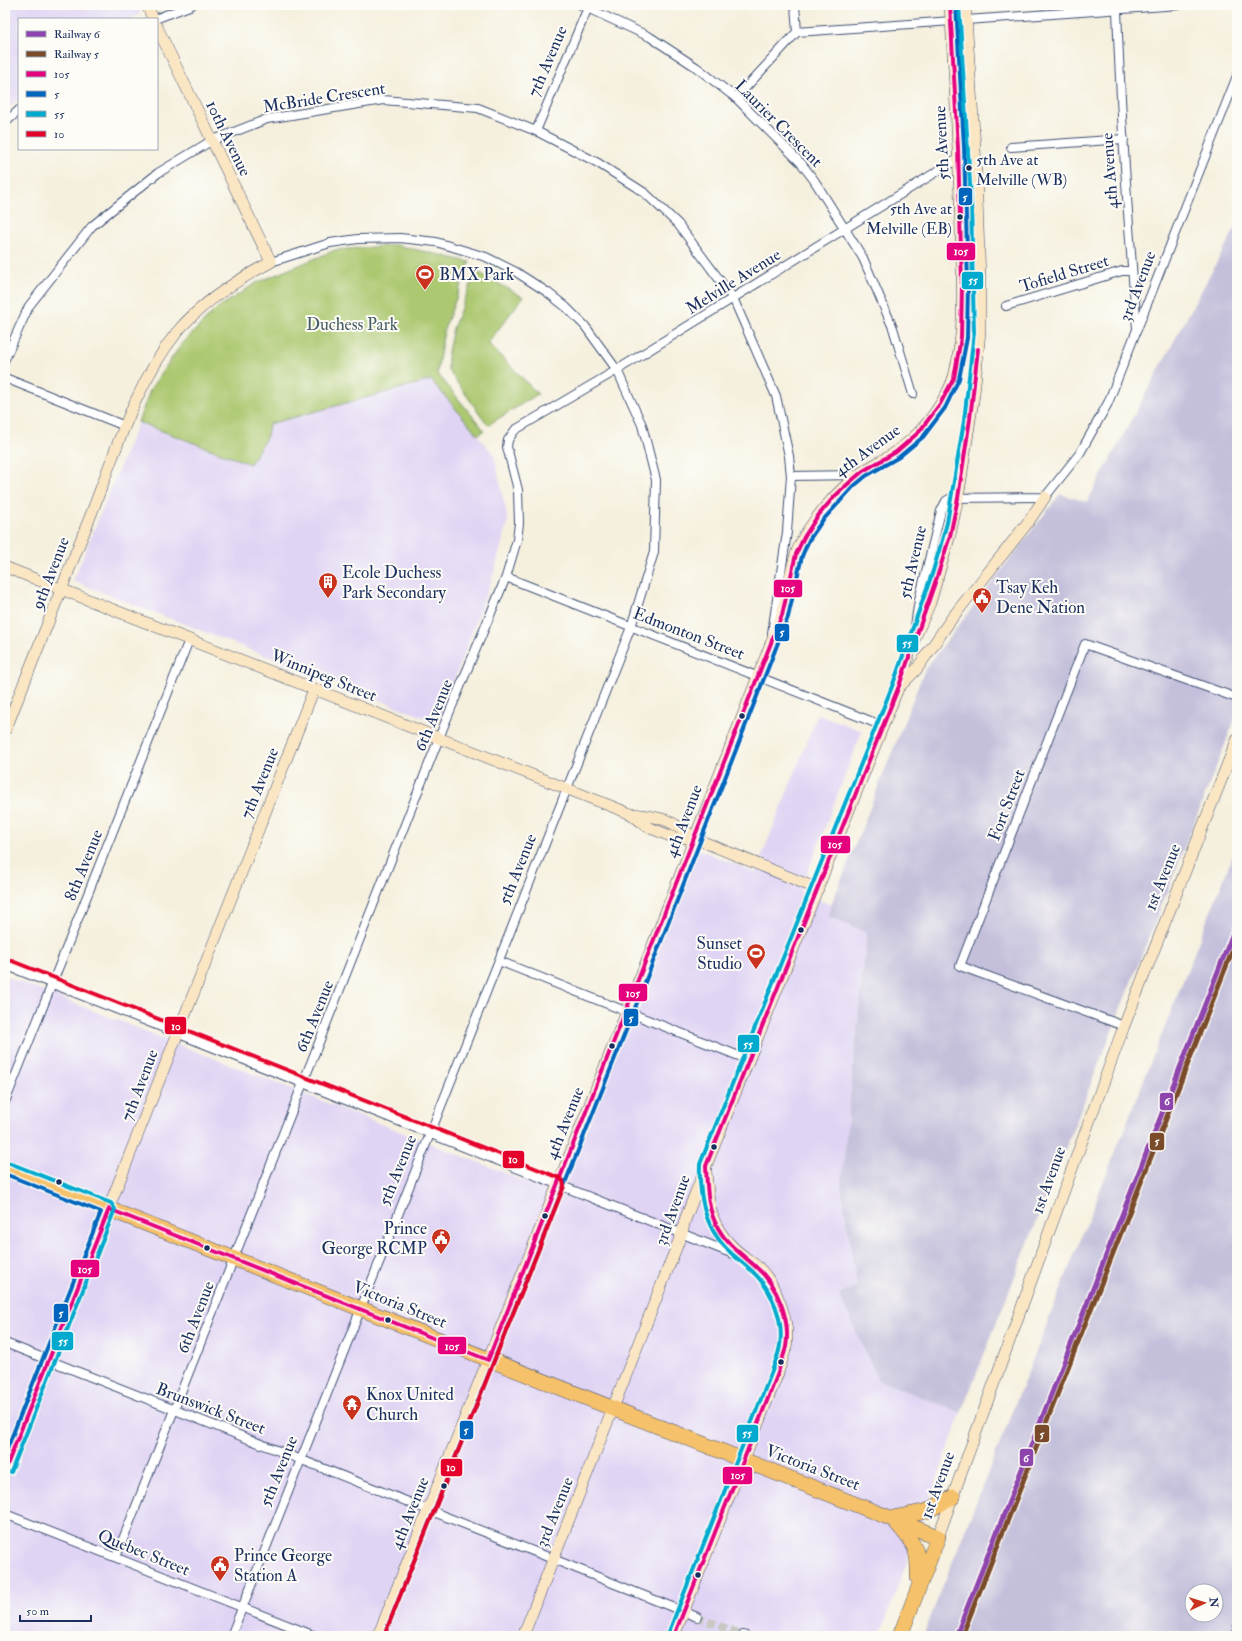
<svg xmlns="http://www.w3.org/2000/svg" width="1242" height="1641" viewBox="0 0 1242 1641" font-family="'IM FELL Double Pica',serif">
  <style>
    .built { fill: #e0d4f4 }
    .industrial { fill: #c4c0db; fill-rule: evenodd }
    .green { fill: #acc86f; stroke: #647c66 }
    .lines { fill: none; stroke-linecap: round; stroke-linejoin: round }
    .street-tunnel { stroke: #c9c9c4; stroke-width: 8; stroke-dasharray: 8 4; stroke-linecap: butt }
    .street-casing { stroke: #3c4c71; stroke-width: 10 }
    .secondary-casing { stroke: #3c4c71; stroke-width: 12 }
    .highway-casing { stroke: #3c4c71; stroke-width: 16 }
    .street { stroke: #fff; stroke-width: 8 }
    .secondary { stroke: #fbe6c4; stroke-width: 11 }
    .highway { stroke: #f5c16b; stroke-width: 15 }
    .rail { stroke: #1b2f5e; stroke-width: 3; stroke-dasharray: 6 3; stroke-linecap: butt }
    .bus-1-casing { stroke: #fdfcf7; stroke-width: 7 }
    .bus-2-casing { stroke: #fdfcf7; stroke-width: 7 }
    .bus-3-casing { stroke: #fdfcf7; stroke-width: 7 }
    .bus-4-casing { stroke: #fdfcf7; stroke-width: 7 }
    .bus-1 { stroke: #e5007d; stroke-width: 4 }
    .bus-2 { stroke: #0065bd; stroke-width: 4 }
    .bus-3 { stroke: #00a9ce; stroke-width: 4 }
    .bus-4 { stroke: #e4002b; stroke-width: 4 }
    .rail-1-casing { stroke: #fdfcf7; stroke-width: 8 }
    .rail-2-casing { stroke: #fdfcf7; stroke-width: 8 }
    .rail-1 { stroke: #8e44ad; stroke-width: 5 }
    .rail-2 { stroke: #7a4b2a; stroke-width: 5 }
    .bus-dot { fill: #1b2f5e; stroke: #fdfcf7; stroke-width: 1.5 }
    .labels { text-anchor: middle; stroke-width: 4; stroke-linejoin: round; paint-order: stroke }
    .bus-label { font-size: 16px; fill: #1b2f5e; stroke: #fdfcf7; text-anchor: start }
    .street-label { font-size: 17px; fill: #1b2f5e; stroke: #fdfcf7 }
    .poi-label { font-size: 17px; fill: #1b2f5e; stroke: #fdfcf7; text-anchor: start }
    .park-label { font-size: 17px; fill: #465d63; stroke: #fdfcf7 }
    .line-badge { stroke: #fdfcf7; stroke-width: 1.5 }
    .badge-label { font-size: 11px; text-anchor: middle; font-weight: bold; fill: #fff }
  </style>
  <rect width="100%" height="100%" fill="#fdfcf7"/>
  <filter id="ink" filterUnits="userSpaceOnUse"><feTurbulence type="fractalNoise" baseFrequency=".025" numOctaves="2"/><feDisplacementMap in="SourceGraphic" scale="8" xChannelSelector="R" yChannelSelector="G"/><feConvolveMatrix kernelMatrix="1 2 1 2 8 2 1 2 1" color-interpolation-filters="sRGB"/></filter>
  <filter id="wash" filterUnits="userSpaceOnUse"><feTurbulence type="fractalNoise" baseFrequency=".012" numOctaves="4" result="noise"/><feDisplacementMap in="SourceGraphic" scale="16" xChannelSelector="R" yChannelSelector="G"/><feGaussianBlur stdDeviation="0.9" result="paint"/><feColorMatrix in="noise" values="0 0 0 0 0 0 0 0 0 0 0 0 0 0 0 0 0 1.4 0 .05"/><feComposite in="paint" operator="in"/></filter>
  <g filter="url(#wash)">
    <rect width="100%" height="100%" fill="#f5f0de"/>
    <g class="built">
      <path d="M5,5h132l3,9 -9,5h-112v80l-14,12z"/>
      <path d="M431,379l63,76 14,65 -14,53 -54,145 -9,2 -358,-139 65,-159 112,42 17,-28 1,-12z"/>
      <path d="M818,714l44,17 -62,161 31,13 -4,11 40,16 -26,253 16,101 -17,8 38,86 83,33 -81,223h-875v-660l556,219 135,-347 59,25z"/>
    </g>
    <g class="industrial">
      <path d="M1237,225v489l-276,699 -83,-33 -39,-86 18,-8 -16,-101 26,-252 -40,-17 98,-247 135,-175 27,8z"/>
      <path d="M1237,845v791h-314zM1192,1591h24v24h-24z"/>
    </g>
    <g class="green">
      <path d="M396,245l74,17 -26,68 -7,43 47,57 -6,5 -47,-55 -162,44 -2,12 -17,28 -112,-42 13,-34 30,-43 35,-36 40,-26 79,-33z"/>
      <path d="M476,271l47,26 -35,46 50,51 -50,31 -40,-55v-18l5,-24z"/>
    </g>
  </g>
  <g filter="url(#ink)">
    <g class="lines">
      <path class="street-tunnel" d="M697,1617l46,18"/>
      <defs>
        <g id="street">
          <path d="M581,5l69,32 46,30 40,31 65,65 13,17 49,78 30,70 20,66"/>
          <path d="M795,5l2,27"/>
          <path d="M1117,10c4,106 11,212 20,318"/>
          <path d="M155,19l37,-14"/>
          <path d="M736,98l61,-66 382,-27"/>
          <path d="M5,123l14,-13"/>
          <path d="M536,131l53,-126"/>
          <path d="M1011,147l113,-8"/>
          <path d="M1006,306l116,-35h10"/>
          <path d="M5,359l24,-53 63,-80 66,-53 53,-32 56,-22 116,-19 95,8 58,23 62,32 47,30 33,31 55,74 43,98 13,60 2,20 -4,56 -15,101"/>
          <path d="M5,378l120,48"/>
          <path d="M791,476l67,-1"/>
          <path d="M506,577l377,149"/>
          <path d="M914,632l5,-32 22,-89 5,-10 5,-3 94,-1 35,-44 28,-50 129,-327"/>
          <path d="M499,961l250,99"/>
          <path d="M5,965l736,292"/>
          <path d="M1124,1026l-164,-60 125,-322 152,54"/>
          <path d="M5,1102l184,-462"/>
          <path d="M5,1343l548,216 144,58"/>
          <path d="M5,1514l310,122"/>
          <path d="M116,1557l329,-834 61,-146 11,-37 2,-17 -1,-33 -11,-43 1,-7 7,-10 102,-60 358,-222"/>
          <path d="M743,1635l3,1"/>
          <path d="M231,1636l400,-1009 23,-75 2,-72 -14,-55 -25,-55 -32,-44 -19,-19 -19,-15 -31,-20 -30,-15 -50,-15 -36,-4 -42,1 -28,4 -59,19"/>
        </g>
        <g id="secondary">
          <path d="M147,5l6,14"/>
          <path d="M5,567l626,247 17,13 27,11h19"/>
          <path d="M900,686l16,-16 36,-52 77,-97 16,-24"/>
          <path d="M5,731c29,-73 58,-146 87,-219 24,-62 43,-127 85,-180 25,-30 60,-52 94,-70l-114,-235"/>
          <path d="M631,814c28,2 42,6 63,24l124,51"/>
          <path d="M5,1470l309,-781"/>
          <path d="M938,1537l186,-511 113,-286"/>
          <path d="M378,1636l249,-625 155,-396c6,-23 8,-48 17,-69 11,-24 38,-55 59,-71 13,-10 30,-16 43,-27 12,-9 24,-21 33,-34 8,-12 18,-27 21,-42 11,-46 7,-93 6,-139 -2,-76 -6,-152 -11,-228"/>
          <path d="M523,1636l159,-403 3,-13 21,-54 193,-480 13,-41 18,-42 20,-68 8,-37 16,-104 6,-63v-51l-5,-132 -10,-143"/>
          <path d="M674,1636l104,-263c2,-8 6,-17 8,-26 5,-23 -10,-63 -27,-79 -15,-12 -30,-21 -40,-38 -11,-17 -11,-39 -13,-59"/>
        </g>
        <g id="highway">
          <path d="M5,1168l933,369 -38,99"/>
          <path d="M893,1518l34,-7 26,-14"/>
          <path d="M894,1520c20,24 25,26 24,58"/>
        </g>
      </defs>
      <use href="#street" class="street-casing"/>
      <use href="#secondary" class="secondary-casing"/>
      <use href="#highway" class="highway-casing"/>
      <use href="#street" class="street"/>
      <use href="#secondary" class="secondary"/>
      <use href="#highway" class="highway"/>
      <path class="rail" d="M1232,1636l5,-18"/>
      <defs>
        <g id="bus-1">
          <path d="M5,1470l104,-261 379,151 294,-745 14,-61 8,-17 13,-20 16,-19 17,-16 13,-11 33,-19 23,-20 21,-28 14,-26 7,-41 1,-52 -4,-137 -8,-143"/>
          <path d="M674,1636l104,-263c2,-9 6,-17 8,-26 5,-28 -9,-62 -30,-80 -13,-12 -29,-22 -38,-39 -11,-19 -11,-41 -12,-62l193,-480 39,-112 12,-38 8,-38 12,-79 8,-70"/>
        </g>
        <g id="bus-2">
          <path d="M5,1174l96,38 -96,242"/>
          <path d="M384,1636l249,-623 155,-396 14,-61 7,-16 13,-19 32,-35 12,-10 33,-19 24,-20 22,-29 14,-29 8,-41 1,-53 -4,-138 -8,-142"/>
        </g>
        <g id="bus-3">
          <path d="M7,1162l104,41 4,6 -104,263"/>
          <path d="M668,1634l104,-263c3,-9 7,-17 8,-26 4,-25 -8,-55 -26,-72 -12,-12 -28,-21 -37,-36 -14,-20 -18,-48 -17,-73l193,-480 40,-113 14,-48 17,-102 10,-89 -3,-132 -12,-195"/>
        </g>
        <path id="bus-4" d="M7,959l553,219 3,3 1,5 -180,450"/>
      </defs>
      <use href="#bus-1" class="bus-1-casing"/>
      <use href="#bus-2" class="bus-2-casing"/>
      <use href="#bus-3" class="bus-3-casing"/>
      <use href="#bus-4" class="bus-4-casing"/>
      <use href="#bus-1" class="bus-1"/>
      <use href="#bus-2" class="bus-2"/>
      <use href="#bus-3" class="bus-3"/>
      <use href="#bus-4" class="bus-4"/>
      <defs>
        <path id="rail-1" d="M956,1636l281,-713"/>
        <path id="rail-2" d="M962,1636l275,-697"/>
      </defs>
      <use href="#rail-1" class="rail-1-casing"/>
      <use href="#rail-2" class="rail-2-casing"/>
      <use href="#rail-1" class="rail-1"/>
      <use href="#rail-2" class="rail-2"/>
    </g>
  </g>
  <defs>
    <symbol id="stadium-pin" viewBox="-11 -11 22 30"><path d="M0 17L-7.5 6A9.5 9.5 0 1 1 7.5 6Z" fill="#c8321e" stroke="#fdfcf7"/><path d="M0-5a6.5 5 0 1 0 0 10a6.5 5 0 1 0 0-10ZM-3.5-1.8h7v3.6h-7Z" fill="#fff"/></symbol>
    <symbol id="building-pin" viewBox="-11 -11 22 30"><path d="M0 17L-7.5 6A9.5 9.5 0 1 1 7.5 6Z" fill="#c8321e" stroke="#fdfcf7"/><path d="M-4-6H4V6H1V3H-1V6H-4ZM-2.5-4.3h1.7v1.8h-1.7ZM.8-4.3h1.7v1.8H.8ZM-2.5-1h1.7V.8h-1.7ZM.8-1h1.7V.8H.8Z" fill="#fff"/></symbol>
    <symbol id="civic-pin" viewBox="-11 -11 22 30"><path d="M0 17L-7.5 6A9.5 9.5 0 1 1 7.5 6Z" fill="#c8321e" stroke="#fdfcf7"/><path d="M-.6-6.5H3V-4.5H.6V-3L4-1V1h2V6H-6V1h2V-1L-.6-3ZM-1.2 2.5V6h2.4V2.5Z" fill="#fff"/></symbol>
    <symbol id="temple-pin" viewBox="-11 -11 22 30"><path d="M0 17L-7.5 6A9.5 9.5 0 1 1 7.5 6Z" fill="#c8321e" stroke="#fdfcf7"/><path d="M0-6L5-2H3V0L6.5 2.5H4V6H1.5V3h-3V6H-4V2.5H-6.5L-3 0V-2H-5Z" fill="#fff"/></symbol>
  </defs>
  <g fill-rule="evenodd">
    <use href="#stadium-pin" x="414" y="263" width="22" height="30"/>
    <use href="#building-pin" x="317" y="571" width="22" height="30"/>
    <use href="#civic-pin" x="971" y="586" width="22" height="30"/>
    <use href="#stadium-pin" x="745" y="942" width="22" height="30"/>
    <use href="#civic-pin" x="430" y="1227" width="22" height="30"/>
    <use href="#temple-pin" x="341" y="1393" width="22" height="30"/>
    <use href="#civic-pin" x="209" y="1554" width="22" height="30"/>
  </g>
  <g class="bus-dot">
    <circle cx="969" cy="168" r="3.5"/>
    <circle cx="960" cy="217" r="3.5"/>
    <circle cx="742" cy="716" r="3.5"/>
    <circle cx="801" cy="930" r="3.5"/>
    <circle cx="612" cy="1046" r="3.5"/>
    <circle cx="714" cy="1147" r="3.5"/>
    <circle cx="59" cy="1182" r="3.5"/>
    <circle cx="545" cy="1216" r="3.5"/>
    <circle cx="207" cy="1248" r="3.5"/>
    <circle cx="388" cy="1320" r="3.5"/>
    <circle cx="781" cy="1362" r="3.5"/>
    <circle cx="444" cy="1486" r="3.5"/>
    <circle cx="698" cy="1575" r="3.5"/>
  </g>
  <g class="labels">
    <g class="bus-label">
      <text x="976" y="165">5th Ave at<tspan x="976" dy="20">Melville (WB)</tspan></text>
      <text x="952" y="214" text-anchor="end">5th Ave at<tspan x="952" dy="20">Melville (EB)</tspan></text>
    </g>
    <g class="street-label">
      <text transform="translate(547 61) rotate(-67)" y="6">7th Avenue</text>
      <text transform="translate(324 97) rotate(-9)" y="6">McBride Crescent</text>
      <text transform="translate(779 123) rotate(45)" y="6">Laurier Crescent</text>
      <text transform="translate(229 138) rotate(64)" y="6">10th Avenue</text>
      <text transform="translate(941 143) rotate(-93)" y="6">5th Avenue</text>
      <text transform="translate(1109 171) rotate(-94)" y="6">4th Avenue</text>
      <text transform="translate(1064 273) rotate(-17)" y="6">Tofield Street</text>
      <text transform="translate(733 281) rotate(-32)" y="6">Melville Avenue</text>
      <text transform="translate(1137 286) rotate(-69)" y="6">3rd Avenue</text>
      <text transform="translate(867 450) rotate(-36)" y="6">4th Avenue</text>
      <text transform="translate(912 562) rotate(-77)" y="6">5th Avenue</text>
      <text transform="translate(50 573) rotate(-69)" y="6">9th Avenue</text>
      <text transform="translate(689 633) rotate(21)" y="6">Edmonton Street</text>
      <text transform="translate(324 675) rotate(22)" y="6">Winnipeg Street</text>
      <text transform="translate(433 715) rotate(-68)" y="6">6th Avenue</text>
      <text transform="translate(259 783) rotate(-68)" y="6">7th Avenue</text>
      <text transform="translate(1006 805) rotate(-69)" y="6">Fort Street</text>
      <text transform="translate(683 821) rotate(-69)" y="6">4th Avenue</text>
      <text transform="translate(83 865) rotate(-68)" y="6">8th Avenue</text>
      <text transform="translate(517 869) rotate(-68)" y="6">5th Avenue</text>
      <text transform="translate(1162 877) rotate(-68)" y="6">1st Avenue</text>
      <text transform="translate(314 1016) rotate(-68)" y="6">6th Avenue</text>
      <text transform="translate(139 1085) rotate(-69)" y="6">7th Avenue</text>
      <text transform="translate(564 1123) rotate(-68)" y="6">4th Avenue</text>
      <text transform="translate(397 1170) rotate(-68)" y="6">5th Avenue</text>
      <text transform="translate(1048 1180) rotate(-70)" y="6">1st Avenue</text>
      <text transform="translate(672 1210) rotate(-70)" y="6">3rd Avenue</text>
      <text transform="translate(400 1304) rotate(22)" y="6">Victoria Street</text>
      <text transform="translate(195 1317) rotate(-69)" y="6">6th Avenue</text>
      <text transform="translate(211 1408) rotate(21)" y="6">Brunswick Street</text>
      <text transform="translate(813 1467) rotate(21)" y="6">Victoria Street</text>
      <text transform="translate(278 1471) rotate(-68)" y="6">5th Avenue</text>
      <text transform="translate(937 1485) rotate(-70)" y="6">1st Avenue</text>
      <text transform="translate(554 1512) rotate(-68)" y="6">3rd Avenue</text>
      <text transform="translate(409 1513) rotate(-68)" y="6">4th Avenue</text>
      <text transform="translate(144 1552) rotate(22)" y="6">Quebec Street</text>
    </g>
    <g class="poi-label">
      <text x="439" y="280">BMX Park</text>
      <text x="342" y="578">Ecole Duchess<tspan x="342" dy="20">Park Secondary</tspan></text>
      <text x="996" y="593">Tsay Keh<tspan x="996" dy="20">Dene Nation</tspan></text>
      <text x="742" y="949" text-anchor="end">Sunset<tspan x="742" dy="20">Studio</tspan></text>
      <text x="427" y="1234" text-anchor="end">Prince<tspan x="427" dy="20">George RCMP</tspan></text>
      <text x="366" y="1400">Knox United<tspan x="366" dy="20">Church</tspan></text>
      <text x="234" y="1561">Prince George<tspan x="234" dy="20">Station A</tspan></text>
    </g>
    <g class="park-label">
      <text x="352" y="330">Duchess Park</text>
    </g>
  </g>
  <g class="line-badge">
    <rect x="958" y="187" width="15" height="19" rx="4" fill="#0065bd"/>
    <rect x="946" y="242" width="30" height="19" rx="4" fill="#e5007d"/>
    <rect x="961" y="271" width="23" height="19" rx="4" fill="#00a9ce"/>
    <rect x="773" y="579" width="30" height="19" rx="4" fill="#e5007d"/>
    <rect x="774" y="623" width="16" height="19" rx="4" fill="#0065bd"/>
    <rect x="896" y="634" width="23" height="19" rx="4" fill="#00a9ce"/>
    <rect x="820" y="835" width="31" height="19" rx="4" fill="#e5007d"/>
    <rect x="618" y="983" width="30" height="19" rx="4" fill="#e5007d"/>
    <rect x="623" y="1008" width="16" height="19" rx="4" fill="#0065bd"/>
    <rect x="164" y="1016" width="23" height="19" rx="4" fill="#e4002b"/>
    <rect x="737" y="1034" width="23" height="19" rx="4" fill="#00a9ce"/>
    <rect x="1159" y="1092" width="15" height="19" rx="4" fill="#8e44ad"/>
    <rect x="1149" y="1132" width="16" height="19" rx="4" fill="#7a4b2a"/>
    <rect x="502" y="1150" width="23" height="19" rx="4" fill="#e4002b"/>
    <rect x="70" y="1259" width="30" height="19" rx="4" fill="#e5007d"/>
    <rect x="53" y="1303" width="16" height="20" rx="4" fill="#0065bd"/>
    <rect x="51" y="1331" width="23" height="20" rx="4" fill="#00a9ce"/>
    <rect x="437" y="1336" width="30" height="19" rx="4" fill="#e5007d"/>
    <rect x="459" y="1420" width="15" height="20" rx="4" fill="#0065bd"/>
    <rect x="736" y="1424" width="23" height="19" rx="4" fill="#00a9ce"/>
    <rect x="1034" y="1424" width="16" height="19" rx="4" fill="#7a4b2a"/>
    <rect x="1019" y="1448" width="15" height="19" rx="4" fill="#8e44ad"/>
    <rect x="440" y="1458" width="23" height="19" rx="4" fill="#e4002b"/>
    <rect x="722" y="1466" width="31" height="19" rx="4" fill="#e5007d"/>
  </g>
  <g class="badge-label">
    <text x="965" y="201">5</text>
    <text x="961" y="255">105</text>
    <text x="973" y="284">55</text>
    <text x="788" y="592">105</text>
    <text x="782" y="636">5</text>
    <text x="907" y="647">55</text>
    <text x="835" y="848">105</text>
    <text x="633" y="997">105</text>
    <text x="631" y="1022">5</text>
    <text x="176" y="1030">10</text>
    <text x="748" y="1048">55</text>
    <text x="1167" y="1105">6</text>
    <text x="1157" y="1145">5</text>
    <text x="513" y="1163">10</text>
    <text x="85" y="1273">105</text>
    <text x="61" y="1317">5</text>
    <text x="63" y="1345">55</text>
    <text x="452" y="1350">105</text>
    <text x="466" y="1434">5</text>
    <text x="747" y="1437">55</text>
    <text x="1042" y="1438">5</text>
    <text x="1026" y="1462">6</text>
    <text x="451" y="1471">10</text>
    <text x="738" y="1479">105</text>
  </g>
  <rect width="1242" height="1641" fill="none" stroke="#fdfcf7" stroke-width="20"/>
  <rect x="18" y="18" width="140" height="132" fill="#fdfcf7" stroke="#a3aaba"/>
  <rect x="26" y="31" width="20" height="6" fill="#8e44ad" stroke="#a3aaba"/>
  <text x="54" y="38" font-size="12" fill="#1b2f5e">Railway 6</text>
  <rect x="26" y="51" width="20" height="6" fill="#7a4b2a" stroke="#a3aaba"/>
  <text x="54" y="58" font-size="12" fill="#1b2f5e">Railway 5</text>
  <rect x="26" y="71" width="20" height="6" fill="#e5007d" stroke="#a3aaba"/>
  <text x="54" y="78" font-size="12" fill="#1b2f5e">105</text>
  <rect x="26" y="91" width="20" height="6" fill="#0065bd" stroke="#a3aaba"/>
  <text x="54" y="98" font-size="12" fill="#1b2f5e">5</text>
  <rect x="26" y="111" width="20" height="6" fill="#00a9ce" stroke="#a3aaba"/>
  <text x="54" y="118" font-size="12" fill="#1b2f5e">55</text>
  <rect x="26" y="131" width="20" height="6" fill="#e4002b" stroke="#a3aaba"/>
  <text x="54" y="138" font-size="12" fill="#1b2f5e">10</text>
  <g transform="translate(1204 1603) rotate(86)"><circle r="19" fill="#fdfcf7" stroke="#a3aaba"/>
  <path d="M0-3L7 15L0 10L-7 15Z" fill="#c8321e"/>
  <text y="-6" font-size="11" font-weight="bold" text-anchor="middle" fill="#1b2f5e">N</text>
  </g>
  <path d="M20 1615v6h71v-6" fill="none" stroke="#1b2f5e" stroke-width="2"/>
  <text x="26" y="1615" font-size="12" fill="#1b2f5e" stroke="#fdfcf7" stroke-width="3" paint-order="stroke">50 m</text>
</svg>
